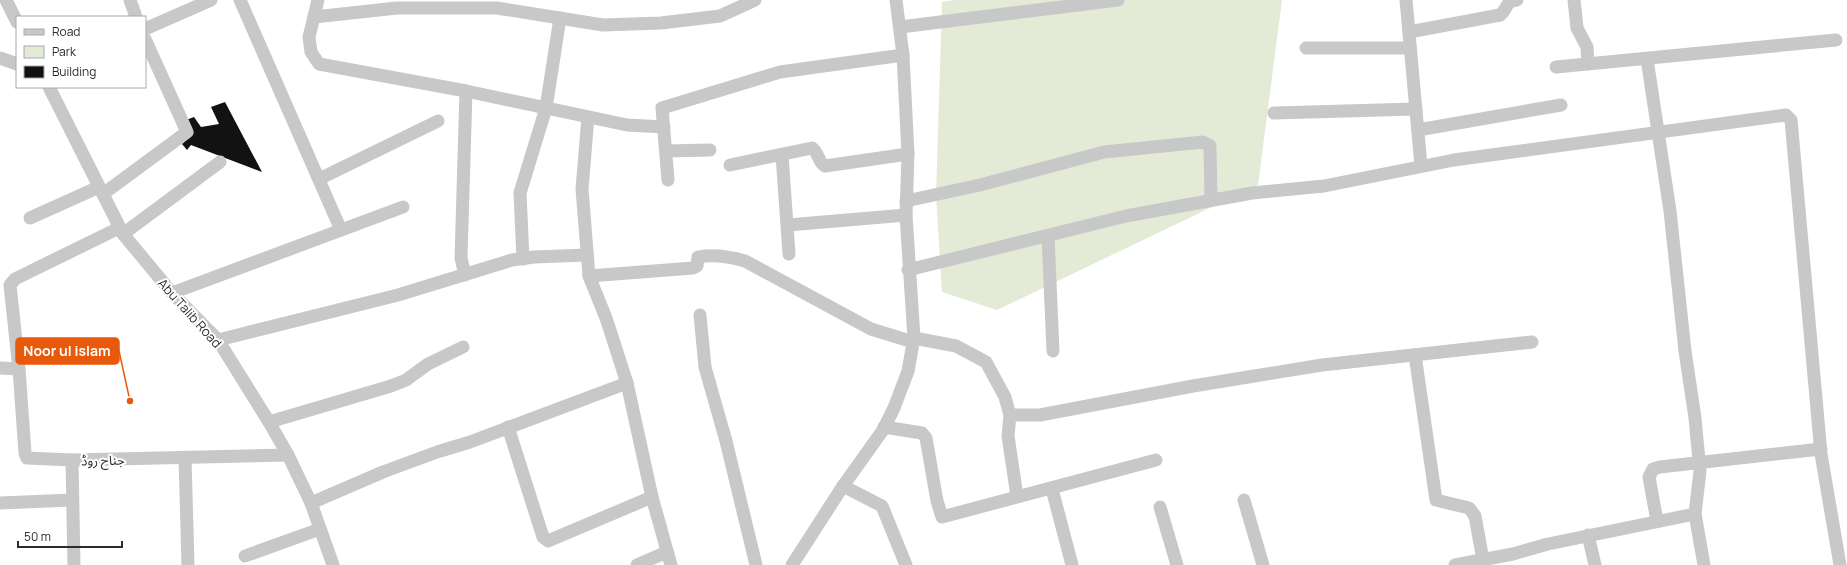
<svg xmlns="http://www.w3.org/2000/svg" width="1847" height="565" viewBox="0 0 1847 565" font-family="Manrope,'Noto Sans Arabic',sans-serif">
  <style>
    .green { fill: #e3ebd7 }
    .building { fill: #121212 }
    .lines { fill: none; stroke-linecap: round; stroke-linejoin: round }
    .minor { stroke: #c8c8c8; stroke-width: 13 }
    .labels { text-anchor: middle; stroke-width: 4; stroke-linejoin: round; paint-order: stroke }
    .street-label { font-size: 13px; fill: #2b2b2b; stroke: #fff }
    .leader { fill: none; stroke: #e8590c; stroke-width: 1.5 }
    .callout-dot { fill: #e8590c; stroke: #fff; stroke-width: 1.5 }
    .callout { fill: #e8590c; stroke: #e8590c; stroke-width: 1.5 }
    .callout-label { font-size: 14px; text-anchor: middle; font-weight: bold; fill: #fff }
  </style>
  <rect width="100%" height="100%" fill="#fff"/>
  <path class="green" d="M954,0h328l-24,185 -261,125 -55,-18 -6,-97 6,-193z"/>
  <path class="building" d="M225,102l37,70 -71,-27 -4,5 -5,-6 9,-9 -5,-15 8,-3 7,10 18,-3 -8,-17z"/>
  <g class="lines">
    <g class="minor">
      <path d="M6,0l11,22"/>
      <path d="M130,0l6,17"/>
      <path d="M240,0l101,230"/>
      <path d="M318,0l-9,37 2,15 8,12 147,27 161,34 37,2"/>
      <path d="M1406,0l15,166"/>
      <path d="M1574,0l3,28 10,19 1,17"/>
      <path d="M314,17l83,-9h100l106,17 58,-2 59,-7 35,-16"/>
      <path d="M900,27l218,-27"/>
      <path d="M145,29l66,-29"/>
      <path d="M1409,32l91,-17c9,-7 4,-13 17,-15"/>
      <path d="M1306,48h104"/>
      <path d="M0,58l17,6"/>
      <path d="M1647,59l23,152 15,140 10,67 5,53 -5,43 9,51"/>
      <path d="M1556,67l280,-27"/>
      <path d="M49,87l74,147 49,59 46,47 51,82 19,33 23,48 22,62"/>
      <path d="M1274,113l142,-4"/>
      <path d="M588,117l-6,72 7,87 17,42 21,65 25,114 19,68"/>
      <path d="M1418,130l143,-25"/>
      <path d="M666,151l44,-1"/>
      <path d="M782,155l7,99"/>
      <path d="M730,165l82,-17c7,5 6,14 13,18l83,-12"/>
      <path d="M319,179l119,-58"/>
      <path d="M668,180l-6,-72 118,-36 123,-17"/>
      <path d="M103,194l84,-62 -42,-93"/>
      <path d="M906,201l74,-16 124,-33 99,-10 7,4 1,54"/>
      <path d="M30,218l69,-31"/>
      <path d="M788,225l118,-10"/>
      <path d="M119,228l-98,48 -6,3 -5,6 9,84 6,84 2,5 45,2 216,-5"/>
      <path d="M123,234l97,-72"/>
      <path d="M1048,236l5,115"/>
      <path d="M523,259l-3,-66 26,-85 14,-90"/>
      <path d="M908,270l218,-54 71,-13 55,-10 72,-7 130,-26 332,-45 5,5 30,334 19,111"/>
      <path d="M465,275l-4,-17 5,-167"/>
      <path d="M589,276l104,-8 4,-2 1,-9c15,-3 33,0 47,4l126,68 42,13"/>
      <path d="M172,293l231,-86"/>
      <path d="M700,315l5,52 21,74 30,124"/>
      <path d="M914,338l42,8 30,16 19,35 5,18 -2,21 9,60"/>
      <path d="M218,340l180,-45 114,-35 22,-3 53,-2"/>
      <path d="M1415,355l21,145 33,8 6,8 8,44"/>
      <path d="M0,368l19,1"/>
      <path d="M1010,415h30l153,-29 129,-21 210,-23"/>
      <path d="M269,422l122,-36 15,-6 22,-16 35,-17"/>
      <path d="M508,427l35,110 5,4 104,-44"/>
      <path d="M884,427l38,6 4,5 11,63 5,16 214,-57"/>
      <path d="M185,458l3,107"/>
      <path d="M72,460l2,105"/>
      <path d="M843,486l39,20 24,59"/>
      <path d="M1052,489l20,76"/>
      <path d="M1244,500l19,65"/>
      <path d="M0,503l72,-3"/>
      <path d="M311,503l72,-31 54,-20 33,-10 157,-59"/>
      <path d="M1160,507l17,58"/>
      <path d="M1657,521l-8,-44 4,-8 7,-2 161,-18"/>
      <path d="M1588,535l7,30"/>
      <path d="M245,556l75,-27"/>
      <path d="M637,565l30,-13"/>
      <path d="M792,565l51,-79 40,-56 11,-22 14,-37 6,-33 -8,-123 2,-61 -5,-99 -7,-55"/>
      <path d="M1455,565l58,-11 35,-10 147,-30"/>
    </g>
  </g>
  <g class="labels">
    <g class="street-label">
      <text transform="translate(190 313) rotate(48)" y="5">Abu Talib Road</text>
      <text transform="translate(103 460) rotate(-1)" y="5">جناح روڈ</text>
    </g>
  </g>
  <path class="leader" d="M130 401L119 351"/>
  <circle class="callout-dot" cx="130" cy="401" r="4"/>
  <rect class="callout" x="16" y="338" width="103" height="26" rx="4"/>
  <g class="callout-label">
    <text x="67" y="356">Noor ul islam</text>
  </g>
  <rect x="16" y="16" width="130" height="72" fill="#ffffff" stroke="#aaaaaa"/>
  <rect x="24" y="29" width="20" height="6" fill="#c8c8c8" stroke="#aaaaaa"/>
  <text x="52" y="36" font-size="12" fill="#2b2b2b">Road</text>
  <rect x="24" y="46" width="20" height="12" fill="#e3ebd7" stroke="#aaaaaa"/>
  <text x="52" y="56" font-size="12" fill="#2b2b2b">Park</text>
  <rect x="24" y="66" width="20" height="12" fill="#121212" stroke="#aaaaaa"/>
  <text x="52" y="76" font-size="12" fill="#2b2b2b">Building</text>
  <path d="M18 541v6h104v-6" fill="none" stroke="#2b2b2b" stroke-width="2"/>
  <text x="24" y="541" font-size="12" fill="#2b2b2b" stroke="#ffffff" stroke-width="3" paint-order="stroke">50 m</text>
</svg>
